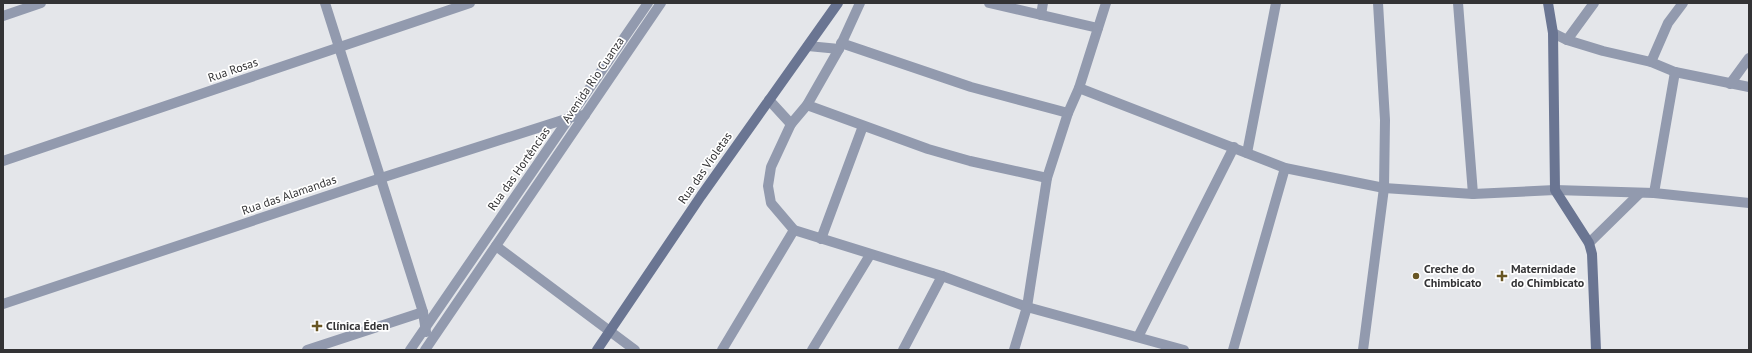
<svg xmlns="http://www.w3.org/2000/svg" width="1752" height="353" viewBox="0 0 1752 353" font-family="'PT Sans',sans-serif">
  <style>
    .lines { fill: none; stroke-linecap: round; stroke-linejoin: round }
    .street { stroke: #929aae; stroke-width: 10 }
    .secondary { stroke: #6a7592; stroke-width: 10 }
    .poi-dot { fill: #685624; stroke: #fff; stroke-width: 1.5 }
    .labels { text-anchor: middle; stroke-width: 3.5; stroke-linejoin: round; paint-order: stroke }
    .street-label { font-size: 12px; fill: #333335; stroke: #fff }
    .poi-label { font-size: 12px; font-weight: bold; fill: #333335; stroke: #fff; text-anchor: start }
  </style>
  <rect width="100%" height="100%" fill="#e4e6ea"/>
  <g class="lines">
    <g class="street">
      <path d="M325,3l98,309 3,20"/>
      <path d="M860,3l-21,46 -32,56 -16,19 -20,43 -3,19 3,17 23,27 148,46 85,31 157,43"/>
      <path d="M989,3l109,25"/>
      <path d="M1458,3l15,191"/>
      <path d="M1041,15l2,-12"/>
      <path d="M3,16l38,-13"/>
      <path d="M1553,33l14,7 36,11 48,11 24,10 74,15"/>
      <path d="M1567,40l27,-37"/>
      <path d="M841,43l130,44 97,26"/>
      <path d="M808,46l31,3"/>
      <path d="M1651,62l17,-39 15,-20"/>
      <path d="M1730,84l19,-26"/>
      <path d="M1079,88l206,80 99,20 89,6 82,-4 99,3 95,10"/>
      <path d="M769,100l22,24"/>
      <path d="M807,105l121,44 42,12 77,17"/>
      <path d="M1247,153l29,-150"/>
      <path d="M3,161l467,-158"/>
      <path d="M1654,193l21,-121"/>
      <path d="M821,239l42,-113"/>
      <path d="M1589,243l51,-50"/>
      <path d="M496,246l139,104"/>
      <path d="M3,304l378,-126 191,-61 13,-2"/>
      <path d="M1138,337l96,-190"/>
      <path d="M307,350l116,-38"/>
      <path d="M410,350l238,-347"/>
      <path d="M425,350l236,-347"/>
      <path d="M722,350l72,-120"/>
      <path d="M812,350l58,-95"/>
      <path d="M903,350l39,-74"/>
      <path d="M1014,350l13,-43 20,-129 21,-65 11,-25 27,-85"/>
      <path d="M1233,350l52,-182"/>
      <path d="M1363,350l21,-162 1,-68 -7,-117"/>
    </g>
    <g class="secondary">
      <path d="M1548,3l5,30 2,157 34,53 3,11 4,96"/>
      <path d="M597,350l104,-154 137,-193"/>
    </g>
  </g>
  <g class="poi-dot">
    <circle cx="1416" cy="276" r="4"/>
    <path d="M1500 270h4v4h4v4h-4v4h-4v-4h-4v-4h4z"/>
    <path d="M315 320h4v4h4v4h-4v4h-4v-4h-4v-4h4z"/>
  </g>
  <g class="labels">
    <g class="street-label">
      <text transform="translate(233 70) rotate(-19)" y="4">Rua Rosas</text>
      <text transform="translate(593 80) rotate(-56)" y="4">Avenida Rio Cuanza</text>
      <text transform="translate(705 168) rotate(-55)" y="4">Rua das Violetas</text>
      <text transform="translate(519 169) rotate(-55)" y="4">Rua das Hortências</text>
      <text transform="translate(289 195) rotate(-19)" y="4">Rua das Alamandas</text>
    </g>
    <g class="poi-label">
      <text x="1424" y="273">Creche do<tspan x="1424" dy="14">Chimbicato</tspan></text>
      <text x="1511" y="273">Maternidade<tspan x="1511" dy="14">do Chimbicato</tspan></text>
      <text x="326" y="330">Clínica Éden</text>
    </g>
  </g>
  <rect width="1752" height="353" fill="none" stroke="#333335" stroke-width="8"/>
</svg>
